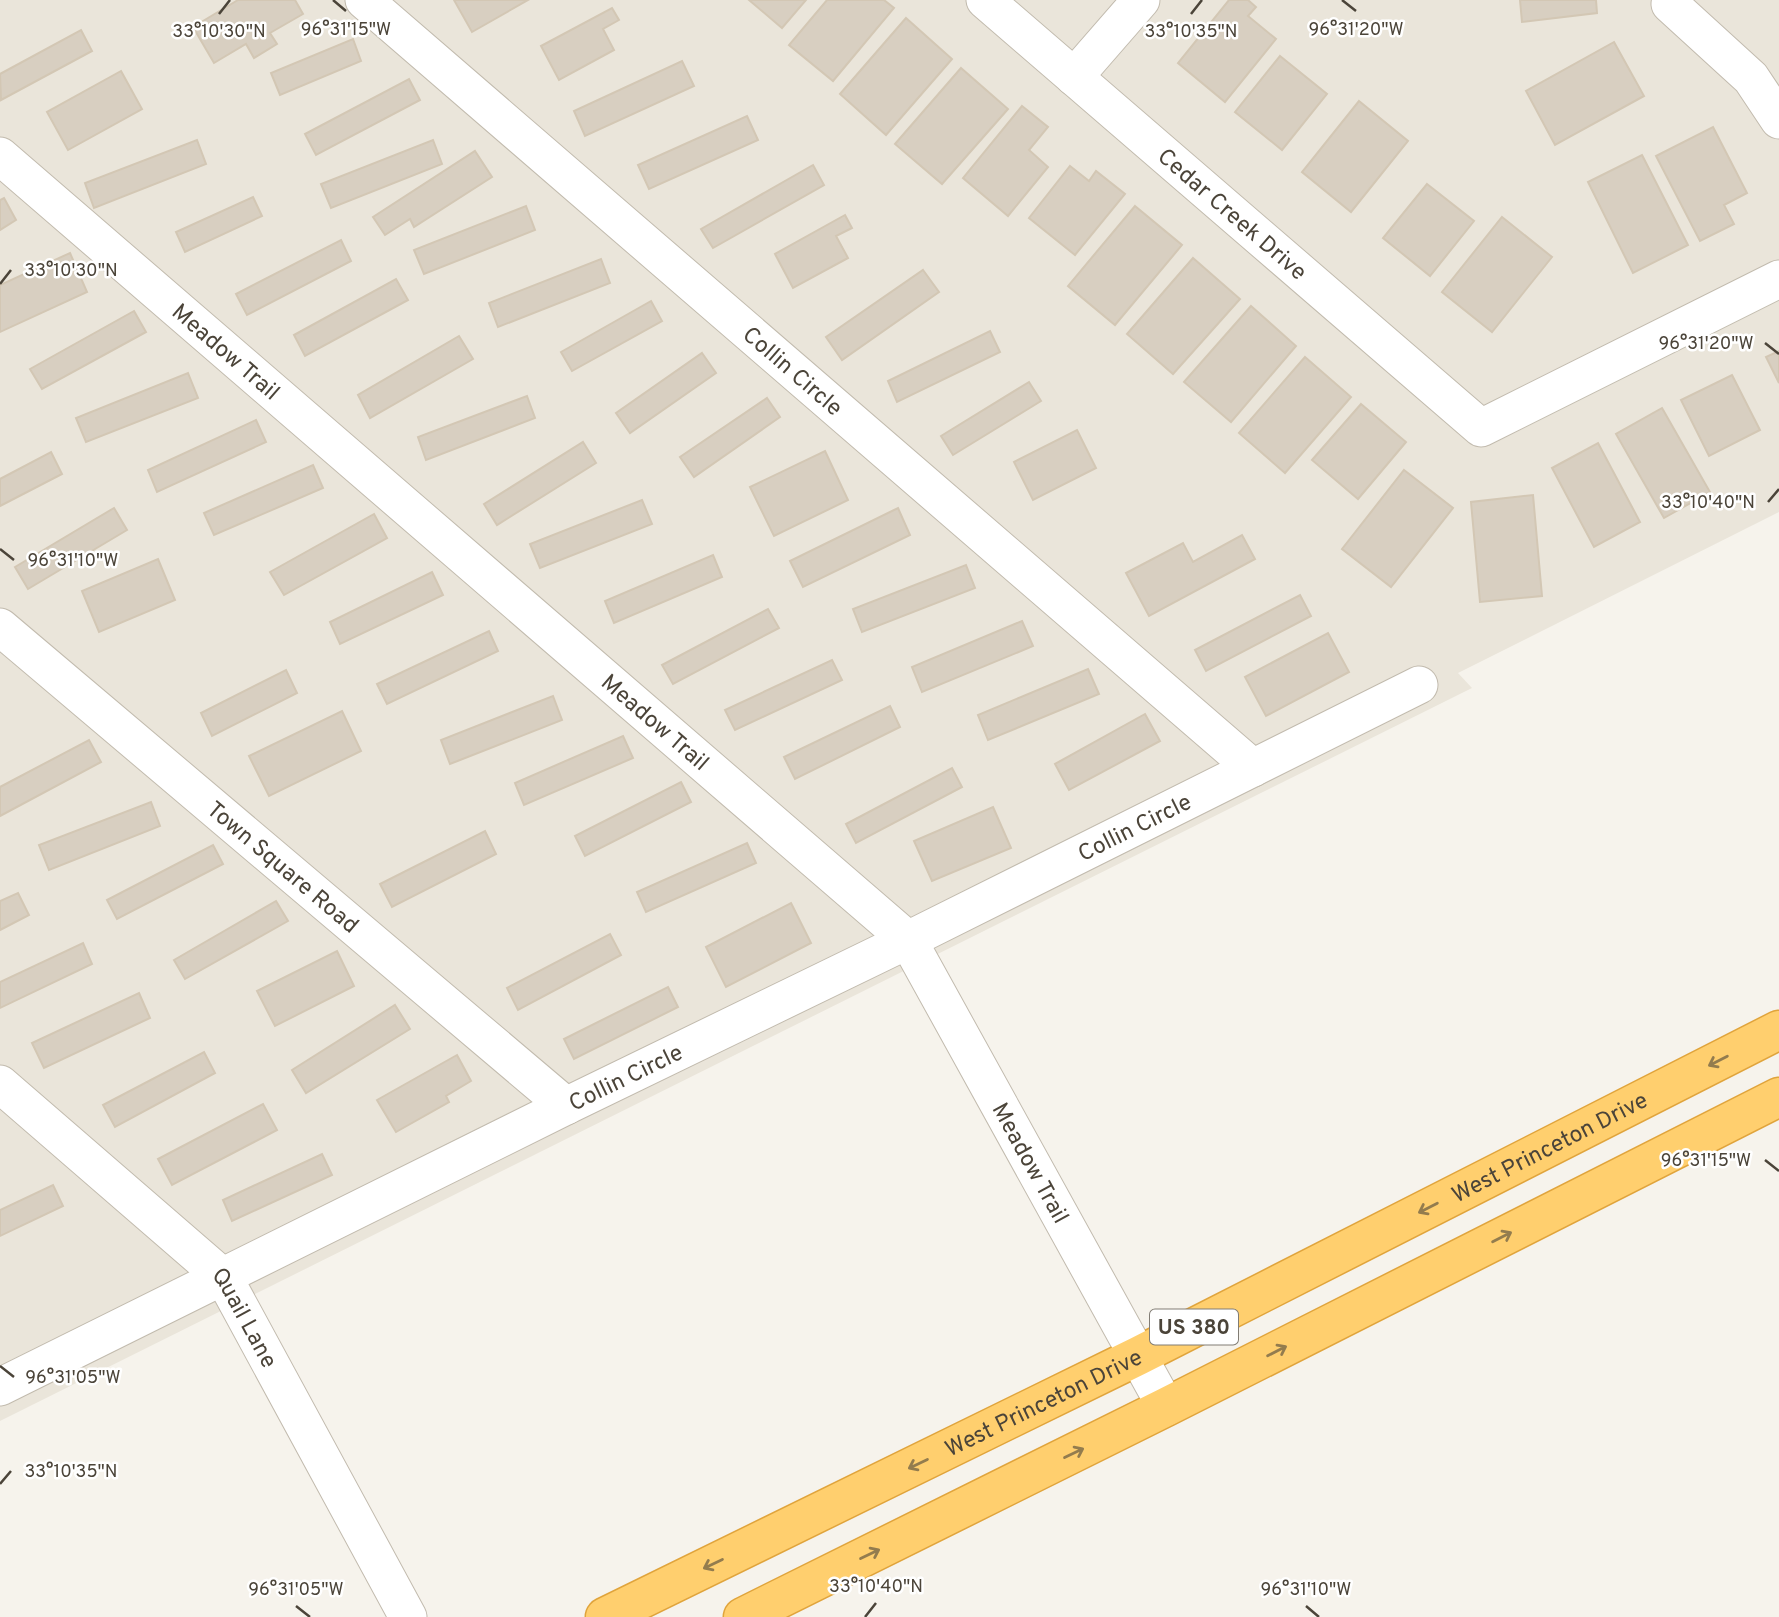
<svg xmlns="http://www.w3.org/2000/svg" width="1779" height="1617" viewBox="0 0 1779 1617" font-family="Overpass,sans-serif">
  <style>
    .residential { fill: #eae5da }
    .building { fill: #d8cfc1; stroke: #d3c7b4; stroke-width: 2 }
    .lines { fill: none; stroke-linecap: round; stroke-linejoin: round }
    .minor-casing { stroke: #c2bbae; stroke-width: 39 }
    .highway-casing { stroke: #e0a43c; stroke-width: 41 }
    .minor { stroke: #fff; stroke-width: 37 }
    .highway { stroke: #ffcf6e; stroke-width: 38 }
    .oneway { stroke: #937c4e }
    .ticks { fill: none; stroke: #4b4439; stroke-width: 2.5 }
    .labels { text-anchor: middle; stroke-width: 5; stroke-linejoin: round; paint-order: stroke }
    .shield { fill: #fff; stroke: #817c74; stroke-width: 2 }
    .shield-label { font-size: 21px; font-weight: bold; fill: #4b4439 }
    .street-label { font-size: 23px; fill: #4b4439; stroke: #fff }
    .ticks-label { font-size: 18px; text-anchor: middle; fill: #4b4439; stroke: #fff; stroke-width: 5; stroke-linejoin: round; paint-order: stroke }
  </style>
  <rect width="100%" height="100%" fill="#f6f3ec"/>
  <path class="residential" d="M0,0h1779v512l-321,161 14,15 -1472,733z"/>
  <g class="building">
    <path d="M238,0h57l8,14 -33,19 7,11 -23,14 -8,-14 -32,19 -21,-36z"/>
    <path d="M454,0h74l-56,32z"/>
    <path d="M749,0h57l-24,28z"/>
    <path d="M827,0h57l10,8 -61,73 -44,-36z"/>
    <path d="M1229,0h19l8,7 -8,9 28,23 -51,63 -47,-39z"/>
    <path d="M1520,0h76l1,13 -75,9z"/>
    <path d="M612,8l7,12 -16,9 11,21 -55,30 -18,-34z"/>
    <path d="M906,18l46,41 -66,76 -46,-41z"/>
    <path d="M81,30l11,21 -91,49 -1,-26z"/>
    <path d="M353,39l8,22 -81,34 -9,-22z"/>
    <path d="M1614,42l30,54 -89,49 -29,-54z"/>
    <path d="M1280,56l47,38 -45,56 -47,-38z"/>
    <path d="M682,61l12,25 -109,50 -11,-25z"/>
    <path d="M961,68l47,41 -66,75 -47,-40z"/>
    <path d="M121,71l21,38 -74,41 -21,-38z"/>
    <path d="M409,79l11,21 -104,55 -11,-21z"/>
    <path d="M1359,101l49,40 -57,71 -49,-40z"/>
    <path d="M1022,106l26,21 -19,23 19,17 -40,49 -45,-38z"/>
    <path d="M747,116l11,24 -109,49 -11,-24z"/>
    <path d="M1713,127l34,66 -23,12 10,19 -34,17 -44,-85z"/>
    <path d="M197,140l9,24 -112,44 -9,-25z"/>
    <path d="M433,140l9,24 -111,44 -10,-24z"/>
    <path d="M475,151l17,26 -78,50 -4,-8 -25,16 -12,-18z"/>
    <path d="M1642,155l46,90 -55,28 -45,-91z"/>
    <path d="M813,165l11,20 -111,63 -12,-19z"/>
    <path d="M1070,166l19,15 7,-10 29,23 -50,61 -46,-37z"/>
    <path d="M1427,184l47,37 -44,55 -47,-38z"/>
    <path d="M253,197l9,19 -77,36 -9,-20z"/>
    <path d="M4,198l12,22 -16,10v-30z"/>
    <path d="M526,206l9,24 -111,44 -10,-24z"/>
    <path d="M1135,206l47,39 -67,80 -47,-39z"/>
    <path d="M845,215l7,13 -16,8 12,22 -55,30 -18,-34z"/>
    <path d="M1502,217l50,40 -60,75 -50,-40z"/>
    <path d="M341,240l10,21 -104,54 -11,-21z"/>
    <path d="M70,253l17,39 -87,40v-47z"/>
    <path d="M1193,258l47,41 -67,75 -46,-40z"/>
    <path d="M601,259l9,24 -112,44 -9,-24z"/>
    <path d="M923,270l16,22 -97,68 -16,-23z"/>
    <path d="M396,279l12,21 -103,56 -11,-21z"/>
    <path d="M651,301l11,20 -90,50 -11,-19z"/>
    <path d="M1251,306l45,40 -65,76 -47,-40z"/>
    <path d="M134,311l12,21 -104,57 -12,-20z"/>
    <path d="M990,331l10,21 -103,50 -9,-21z"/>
    <path d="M459,336l14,23 -103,59 -12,-23z"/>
    <path d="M1779,351v32l-13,-26z"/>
    <path d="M702,353l14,20 -86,60 -14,-20z"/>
    <path d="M1305,357l46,40 -66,76 -46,-40z"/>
    <path d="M188,373l10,25 -112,44 -10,-24z"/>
    <path d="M1732,375l28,55 -51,26 -28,-56z"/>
    <path d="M1029,382l12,19 -88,54 -12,-19z"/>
    <path d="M527,396l8,22 -109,42 -8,-23z"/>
    <path d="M767,398l13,19 -86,60 -14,-20z"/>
    <path d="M1361,404l45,38 -48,57 -46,-39z"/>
    <path d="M1662,408l48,84 -46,26 -48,-84z"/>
    <path d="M256,420l10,22 -109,50 -9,-22z"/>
    <path d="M1077,430l19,38 -63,32 -19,-38z"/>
    <path d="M583,442l13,21 -99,62 -13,-21z"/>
    <path d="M1598,443l42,79 -46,25 -42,-79z"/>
    <path d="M825,451l23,49 -74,36 -24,-49z"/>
    <path d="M51,452l11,22 -62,32v-27z"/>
    <path d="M313,465l10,23 -109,47 -10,-22z"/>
    <path d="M1404,470l49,38 -62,79 -49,-38z"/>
    <path d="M1533,495l9,101 -62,6 -9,-100z"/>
    <path d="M642,500l10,24 -112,44 -10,-24z"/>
    <path d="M114,508l13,22 -99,59 -13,-22z"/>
    <path d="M898,508l12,27 -107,52 -13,-26z"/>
    <path d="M374,514l13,24 -103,57 -14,-23z"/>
    <path d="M1242,535l13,24 -106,57 -23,-43 57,-30 10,19z"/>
    <path d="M713,555l9,22 -108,46 -9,-22z"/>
    <path d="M158,559l17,41 -76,32 -17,-41z"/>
    <path d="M966,565l9,23 -113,44 -9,-23z"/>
    <path d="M432,572l11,23 -103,49 -10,-22z"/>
    <path d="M1300,595l11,21 -105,55 -11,-21z"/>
    <path d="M768,609l11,19 -106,56 -11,-19z"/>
    <path d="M1022,621l11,25 -111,46 -10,-25z"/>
    <path d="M489,631l9,20 -111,53 -10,-20z"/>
    <path d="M1328,633l21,39 -83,44 -21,-39z"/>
    <path d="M832,660l10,20 -107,50 -10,-20z"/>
    <path d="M1088,669l11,25 -111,46 -10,-25z"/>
    <path d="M286,670l11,23 -85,43 -11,-23z"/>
    <path d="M553,696l9,24 -112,44 -9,-24z"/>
    <path d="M890,706l10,21 -105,52 -11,-22z"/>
    <path d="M342,711l19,40 -92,45 -20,-40z"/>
    <path d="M1145,714l15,27 -91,49 -14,-26z"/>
    <path d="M623,736l10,22 -109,47 -9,-22z"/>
    <path d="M89,740l12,22 -101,54v-29z"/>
    <path d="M952,768l10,19 -106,56 -10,-19z"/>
    <path d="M681,782l10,20 -106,54 -10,-20z"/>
    <path d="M151,802l9,24 -111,44 -10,-25z"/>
    <path d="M993,807l18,41 -79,33 -18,-40z"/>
    <path d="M485,831l11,23 -104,53 -12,-23z"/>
    <path d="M747,843l9,20 -110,49 -9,-20z"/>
    <path d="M213,845l10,19 -106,55 -10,-19z"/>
    <path d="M18,893l11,22 -29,15v-29z"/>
    <path d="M276,901l12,20 -103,58 -11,-19z"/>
    <path d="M791,903l20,40 -85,44 -20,-40z"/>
    <path d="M610,934l11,21 -103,55 -11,-22z"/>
    <path d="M83,943l9,21 -92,44v-26z"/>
    <path d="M337,951l17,35 -79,40 -18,-35z"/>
    <path d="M668,987l10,20 -104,52 -10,-20z"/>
    <path d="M139,993l11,25 -106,50 -12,-25z"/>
    <path d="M395,1005l15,24 -104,64 -14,-23z"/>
    <path d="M204,1052l11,21 -100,54 -12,-22z"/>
    <path d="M457,1055l14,26 -25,15 3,6 -53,30 -19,-32z"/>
    <path d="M263,1104l14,26 -105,55 -14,-26z"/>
    <path d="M322,1154l10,21 -100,46 -9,-21z"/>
    <path d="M53,1185l10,21 -63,30v-26z"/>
  </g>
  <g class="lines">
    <defs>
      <g id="minor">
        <path id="s1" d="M364,0l889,768"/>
        <path id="s2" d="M985,0l496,428 298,-149"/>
        <path d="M1673,0l-3,4 81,74 28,42"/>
        <path d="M1074,77l67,-77"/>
        <path id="s3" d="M0,156l908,784 258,467"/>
        <path id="s4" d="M0,627l566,479"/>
        <path id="s5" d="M0,1084l224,194 184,339"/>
        <path id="s6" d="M0,1387l566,-281 342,-166 511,-255"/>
      </g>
      <g id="highway">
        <path id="s7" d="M605,1617l533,-261 641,-326"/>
        <path d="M743,1617l423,-210 613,-310"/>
      </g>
    </defs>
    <use href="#minor" class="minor-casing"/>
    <use href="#highway" class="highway-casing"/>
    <use href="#minor" class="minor"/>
    <use href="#highway" class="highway"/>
  </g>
  <defs><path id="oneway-shaft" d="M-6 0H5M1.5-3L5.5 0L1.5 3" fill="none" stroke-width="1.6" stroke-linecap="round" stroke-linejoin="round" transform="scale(1.75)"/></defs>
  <g class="oneway">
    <use href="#oneway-shaft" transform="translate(1718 1061) rotate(153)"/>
    <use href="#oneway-shaft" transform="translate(1428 1208) rotate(153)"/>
    <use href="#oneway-shaft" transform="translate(1502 1237) rotate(-27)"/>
    <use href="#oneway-shaft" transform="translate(1277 1351) rotate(-27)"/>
    <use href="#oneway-shaft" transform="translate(1074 1453) rotate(-26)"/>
    <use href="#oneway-shaft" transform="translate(918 1464) rotate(154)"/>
    <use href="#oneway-shaft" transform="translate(870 1554) rotate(-26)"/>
    <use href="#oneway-shaft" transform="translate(713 1564) rotate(154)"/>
  </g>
  <path class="ticks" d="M333,0l13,11M1342,0l14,11M219,14l11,-14M1191,14l11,-14M0,284l11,-14M1765,343l14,11M1768,502l11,-13M0,549l14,11M1765,1160l14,11M0,1366l14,11M0,1484l11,-13M296,1606l14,11M1306,1606l13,11M865,1617l11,-14"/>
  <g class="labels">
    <rect class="shield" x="1150" y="1309.5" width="88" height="35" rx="5"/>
    <g class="shield-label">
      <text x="1194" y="1334">US 380</text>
    </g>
    <g class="street-label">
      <text dy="8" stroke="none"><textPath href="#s2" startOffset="327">Cedar Creek Drive</textPath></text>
      <text dy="8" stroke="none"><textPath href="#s3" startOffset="299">Meadow Trail</textPath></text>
      <text dy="8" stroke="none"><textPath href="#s1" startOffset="567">Collin Circle</textPath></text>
      <text dy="8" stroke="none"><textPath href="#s3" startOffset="866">Meadow Trail</textPath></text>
      <text dy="8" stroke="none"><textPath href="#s6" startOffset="1265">Collin Circle</textPath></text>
      <text dy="8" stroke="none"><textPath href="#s4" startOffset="371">Town Square Road</textPath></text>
      <text dy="8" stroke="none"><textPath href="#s6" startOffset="698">Collin Circle</textPath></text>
      <text dy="8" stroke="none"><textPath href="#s7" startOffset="1055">West Princeton Drive</textPath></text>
      <text dy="8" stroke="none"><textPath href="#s3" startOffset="1454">Meadow Trail</textPath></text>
      <text dy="8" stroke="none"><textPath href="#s5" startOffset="341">Quail Lane</textPath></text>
      <text dy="8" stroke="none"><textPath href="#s7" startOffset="488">West Princeton Drive</textPath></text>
    </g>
  </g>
  <g class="ticks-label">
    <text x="346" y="35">96°31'15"W</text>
    <text x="1356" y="35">96°31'20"W</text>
    <text x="219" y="37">33°10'30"N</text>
    <text x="1191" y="37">33°10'35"N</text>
    <text x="71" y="276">33°10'30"N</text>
    <text x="1706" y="349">96°31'20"W</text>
    <text x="1708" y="508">33°10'40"N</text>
    <text x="73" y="566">96°31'10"W</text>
    <text x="1706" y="1166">96°31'15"W</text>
    <text x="73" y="1383">96°31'05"W</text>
    <text x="71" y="1477">33°10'35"N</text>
    <text x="876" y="1592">33°10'40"N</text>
    <text x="296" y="1595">96°31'05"W</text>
    <text x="1306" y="1595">96°31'10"W</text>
  </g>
</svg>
